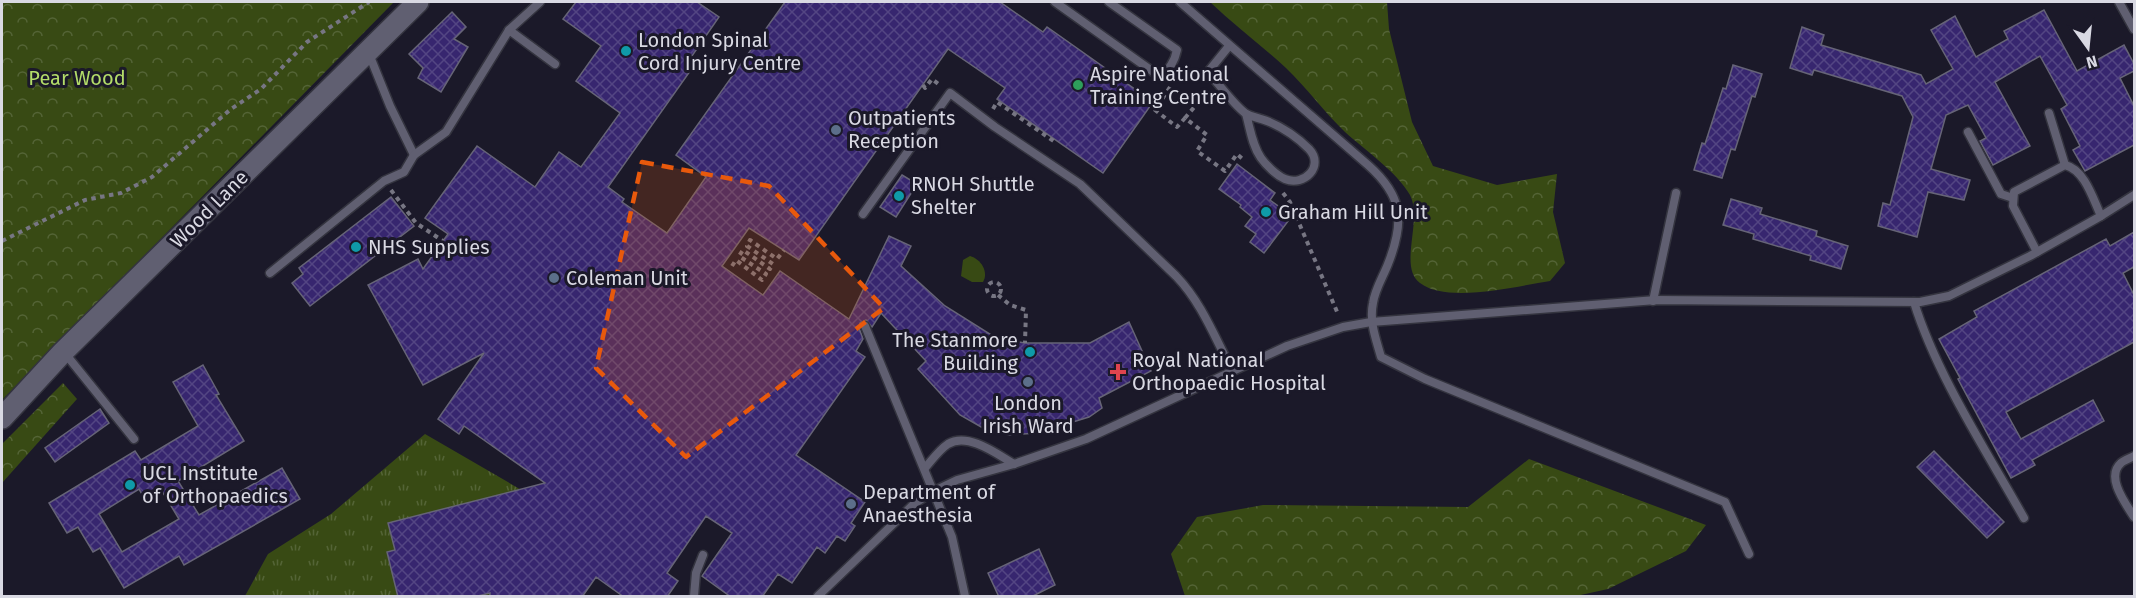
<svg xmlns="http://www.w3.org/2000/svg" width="2136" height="598" viewBox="0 0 2136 598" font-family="'Fira Sans',sans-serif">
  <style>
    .grass { fill: url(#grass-tufts) }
    .forest { fill: url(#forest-crowns) }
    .pitch { fill: #384a14 }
    .building { fill: url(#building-cross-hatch); stroke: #666477; stroke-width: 1.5; fill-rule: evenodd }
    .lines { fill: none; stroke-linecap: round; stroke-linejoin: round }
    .service-casing { stroke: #34343f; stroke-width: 11 }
    .tertiary-casing { stroke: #34343f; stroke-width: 24 }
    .path { stroke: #777683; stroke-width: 4; stroke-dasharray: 4.5 4.5; stroke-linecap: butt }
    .service { stroke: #605f71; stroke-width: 8 }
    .tertiary { stroke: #605f71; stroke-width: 21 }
    .marked { fill: #e8590c; fill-opacity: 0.2; stroke: #e8590c; stroke-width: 4.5; stroke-dasharray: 12 8; stroke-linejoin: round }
    .culture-dot { fill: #0f9aa8; stroke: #1b1929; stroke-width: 2 }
    .leisure-dot { fill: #2e9e5b; stroke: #1b1929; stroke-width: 2 }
    .service-dot { fill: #5c6f8a; stroke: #1b1929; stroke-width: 2 }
    .health-dot { fill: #e0444e; stroke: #1b1929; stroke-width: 2 }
    .labels { text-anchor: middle; stroke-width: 6; stroke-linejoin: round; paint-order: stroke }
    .poi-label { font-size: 20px; fill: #d9d9e3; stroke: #1b1929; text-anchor: start }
    .park-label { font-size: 20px; fill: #b3dc69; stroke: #1b1929 }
    .street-label { font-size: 20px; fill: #d9d9e3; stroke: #1b1929 }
  </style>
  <defs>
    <pattern id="grass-tufts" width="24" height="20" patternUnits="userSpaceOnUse" patternTransform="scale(1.5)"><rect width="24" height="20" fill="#384a14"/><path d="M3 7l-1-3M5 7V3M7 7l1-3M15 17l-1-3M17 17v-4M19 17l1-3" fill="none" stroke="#546436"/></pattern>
    <pattern id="forest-crowns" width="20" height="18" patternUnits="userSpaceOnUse" patternTransform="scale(1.5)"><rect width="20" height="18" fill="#384a14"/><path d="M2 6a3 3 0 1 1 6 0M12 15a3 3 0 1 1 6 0" fill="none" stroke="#546436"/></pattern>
    <pattern id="building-cross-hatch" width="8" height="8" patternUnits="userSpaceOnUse" patternTransform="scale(1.5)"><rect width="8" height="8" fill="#37266f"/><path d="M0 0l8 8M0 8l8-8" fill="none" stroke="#534583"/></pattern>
  </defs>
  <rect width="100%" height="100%" fill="#1b1929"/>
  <path class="grass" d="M425,434l155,90 -47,72h-288l23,-42 63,-40z"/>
  <g class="forest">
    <path d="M2,2h392l-392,398z"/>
    <path d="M1210,2h177l2,27 23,93 21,44 64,19 60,-11 -4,38 12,51 -15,18c-34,5 -102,23 -130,2 -22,-16 3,-63 -10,-88 -13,-23 -45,-45 -65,-63 -21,-20 -38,-44 -59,-64 -25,-23 -52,-43 -76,-66z"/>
    <path d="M63,383l14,16 -75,84v-39z"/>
    <path d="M1529,459l177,66 -20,26 -78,38 -32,7h-391l-14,-42 26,-37 66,-12 205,2z"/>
  </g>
  <path class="pitch" d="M970,256c11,3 19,16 13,26h-11l-11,-6 2,-16z"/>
  <g class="building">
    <path d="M576,2h121l22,15 -32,46 6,4 -85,120 16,12 -2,3 45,31 39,-56 -30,-22 109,-153h215l43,30 4,-5 106,75 -50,71 -106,-74 8,-11 -57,-39 -149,211 -50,-32 -27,38 41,29 17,-24 69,48 40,-83 22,10 -10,20 44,40 51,32 29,5h65l39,-21 22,49 -52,27 3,10 -13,9 -52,16 -29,2 -25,-7 -23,-13 -42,-46 8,-8 -45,-48 -9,14 -6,-7 -6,3 -1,5 4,11 -7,12 9,6 -69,98 69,47 -14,21 4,3 -10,15 -8,-5 -12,17 -8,-6 -25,36 -14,-9 -16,23h-31l-29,-21 30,-43 -26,-17 -39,57 11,8 -11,16h-43l-28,-20 -14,20h-92v-4l-16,4h-76l-11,-45 8,-2 -7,-27 157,-40 -81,-57 -5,8 -21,-15 46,-66 -61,32 -55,-100 50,-26 5,10 25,-35 -23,-16 52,-72 58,41 24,-35 22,15 39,-54 -44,-32 25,-35 -38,-27z"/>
    <path d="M2044,10l33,61 47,-26 10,19v7l-14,7 14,28v39l-49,26 -12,-21 7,-4 -19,-37 6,-4 -27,-49 -45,26 35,64 -37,19 -13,-24 6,-3 -18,-33 -22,10 -15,54 39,11 -6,20 -36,-8 -11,45 -39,-11 5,-23 7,2 23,-88 -11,-21 -88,-26 -2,5 -22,-7 12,-41 22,8 -3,10 100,30 5,9 27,-15 -22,-39 24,-14 21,41 32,-18 -4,-8z"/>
    <path d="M452,12l14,15 -12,12 14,8 -27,45 -23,-14 5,-10 -14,-14z"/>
    <path d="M1733,65l29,9 -7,23 -3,-1 -17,54 -4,-1 -9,29 -28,-8 8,-27 3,1 18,-56 3,1z"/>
    <path d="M1237,164l38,29 -5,7 22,16 -28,37 -14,-11 6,-8 -11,-8 7,-9 -12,-10 1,-2 -22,-16z"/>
    <path d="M902,175l15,9 -21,33 -16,-10z"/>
    <path d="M391,197l23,29 -104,80 -18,-23 11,-9 -4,-6z"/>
    <path d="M1731,199l31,9 -2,6 57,17 -1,5 32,10 -7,23 -31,-9 1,-4 -58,-17 1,-5 -31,-9z"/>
    <path d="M2134,232v35l-11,6 11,22v47l-128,70 15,27 72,-39 11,21 -72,39 3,5 -24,13 -53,-99 2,-1 -21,-39 38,-22 -3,-6 132,-72 4,7z"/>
    <path d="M203,365l16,29 -3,1 28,46 -66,40 21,34 83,-47 18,31 -116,66 -5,-9 -55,32 -24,-40 -7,4 -15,-25 -11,6 -18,-30 86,-52 6,9 57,-34 -25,-44zM139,489l7,12 16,-10 17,28 -57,33 -23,-38z"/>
    <path d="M100,409l9,14 -54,39 -10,-14z"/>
    <path d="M1934,451l70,71 -17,16 -70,-71z"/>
    <path d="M1039,549l16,36 -24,12h-32l-11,-24z"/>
  </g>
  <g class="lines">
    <defs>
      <g id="service">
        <path d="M1055,2l104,74c10,-4 16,-16 18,-26l-68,-48"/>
        <path d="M1180,2l188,163c35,31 37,56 20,99 -5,13 -13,25 -15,39 -4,19 3,36 8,54l44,22 300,123 24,52"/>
        <path d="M2119,2l15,27"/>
        <path d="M509,30l46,34"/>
        <path d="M1229,46l-21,26c11,12 25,32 37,41 6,4 15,5 22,8 15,6 31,17 42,28 16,17 -5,38 -24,30 -9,-4 -19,-14 -24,-21 -9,-13 -11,-30 -15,-44"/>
        <path d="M369,54l21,52 24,49"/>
        <path d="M2049,113l16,52"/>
        <path d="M1968,132l33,62 12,4"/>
        <path d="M863,214l87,-121 45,34 85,57 96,92c26,27 39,62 56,94"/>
        <path d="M2037,252l-24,-46 1,-14 51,-27c20,5 28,34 36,51"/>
        <path d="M270,273l114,-92 20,-9 10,-17 32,-23 63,-102 31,-28"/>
        <path d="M1653,301l23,-108"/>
        <path d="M1914,302c22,72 73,150 110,216"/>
        <path d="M865,326l87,211 13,59"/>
        <path d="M64,352l70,87"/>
        <path d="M2134,456c-3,2 -10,4 -13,7 -16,14 5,41 13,54"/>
        <path d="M925,468c7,-8 14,-18 23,-24 20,-12 49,10 66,20"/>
        <path d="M694,596l2,-23 7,-18"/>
        <path d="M818,596l96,-92 20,-13 23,-11 57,-16 72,-25 201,-93 56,-19 28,-5 285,-22 264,2 29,-6 81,-40 71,-40 33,-21"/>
      </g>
      <path id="tertiary" d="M2,418l61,-66 355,-350"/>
    </defs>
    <use href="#service" class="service-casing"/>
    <use href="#tertiary" class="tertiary-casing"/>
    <g class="path">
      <path d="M923,85l2,3 7,-9 9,7"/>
      <path d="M1170,87l-15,23 22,17 8,-9 22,17 -10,16 28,20 12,-17 8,7"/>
      <path d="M993,109l4,-7 58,40 2,-1"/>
      <path d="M1185,118l23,-27"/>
      <path d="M391,190l25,33 27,18"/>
      <path d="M1283,193l7,9 48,112"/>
      <path d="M2,241l83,-41 36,-7 31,-16 79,-68 30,-20 46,-47 62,-40"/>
      <path d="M732,266l4,-6 26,20 4,-6 -27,-18 4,-6 27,19 3,-5 -26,-18 3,-6 27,19 7,-9"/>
      <circle cx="994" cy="289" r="7"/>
      <path d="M998,295l12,10 16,5 -1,33"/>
    </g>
    <use href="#service" class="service"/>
    <use href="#tertiary" class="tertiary"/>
  </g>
  <path class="marked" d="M642,162l127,24 115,122 -198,149 -90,-89z"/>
  <g class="culture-dot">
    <circle cx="626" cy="51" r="6"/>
    <circle cx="899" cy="196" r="6"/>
    <circle cx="1266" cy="212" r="6"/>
    <circle cx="356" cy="247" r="6"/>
    <circle cx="1030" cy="352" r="6"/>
    <circle cx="130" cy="485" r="6"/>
  </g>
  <circle class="leisure-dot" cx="1078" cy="85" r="6"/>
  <g class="service-dot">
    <circle cx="836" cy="130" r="6"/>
    <circle cx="554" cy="278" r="6"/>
    <circle cx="1028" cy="382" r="6"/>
    <circle cx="851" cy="504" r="6"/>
  </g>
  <path class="health-dot" d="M1115 363h6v6h6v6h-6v6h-6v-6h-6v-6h6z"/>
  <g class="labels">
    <g class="poi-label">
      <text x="638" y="47">London Spinal<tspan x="638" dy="23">Cord Injury Centre</tspan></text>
      <text x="1090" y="81">Aspire National<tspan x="1090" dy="23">Training Centre</tspan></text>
      <text x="848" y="125">Outpatients<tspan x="848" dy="23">Reception</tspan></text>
      <text x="911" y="191">RNOH Shuttle<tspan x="911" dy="23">Shelter</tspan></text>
      <text x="1278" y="219">Graham Hill Unit</text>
      <text x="368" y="254">NHS Supplies</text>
      <text x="566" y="285">Coleman Unit</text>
      <text x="1018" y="347" text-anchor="end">The Stanmore<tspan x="1018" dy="23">Building</tspan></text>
      <text x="1132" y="367">Royal National<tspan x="1132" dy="23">Orthopaedic Hospital</tspan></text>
      <text x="1028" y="410" text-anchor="middle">London<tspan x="1028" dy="23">Irish Ward</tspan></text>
      <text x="142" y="480">UCL Institute<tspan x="142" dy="23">of Orthopaedics</tspan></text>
      <text x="863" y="499">Department of<tspan x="863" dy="23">Anaesthesia</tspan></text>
    </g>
    <g class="park-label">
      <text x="77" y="85">Pear Wood</text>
    </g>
    <g class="street-label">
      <text transform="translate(209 209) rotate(-45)" y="7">Wood Lane</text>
    </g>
  </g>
  <rect width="2136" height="598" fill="none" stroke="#d9d9e3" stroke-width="6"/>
  <g transform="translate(2088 48) rotate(165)" stroke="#1b1929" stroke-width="4.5" paint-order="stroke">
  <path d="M0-4.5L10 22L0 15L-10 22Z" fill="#d9d9e3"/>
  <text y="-9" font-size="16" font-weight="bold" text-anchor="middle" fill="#d9d9e3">N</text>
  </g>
</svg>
